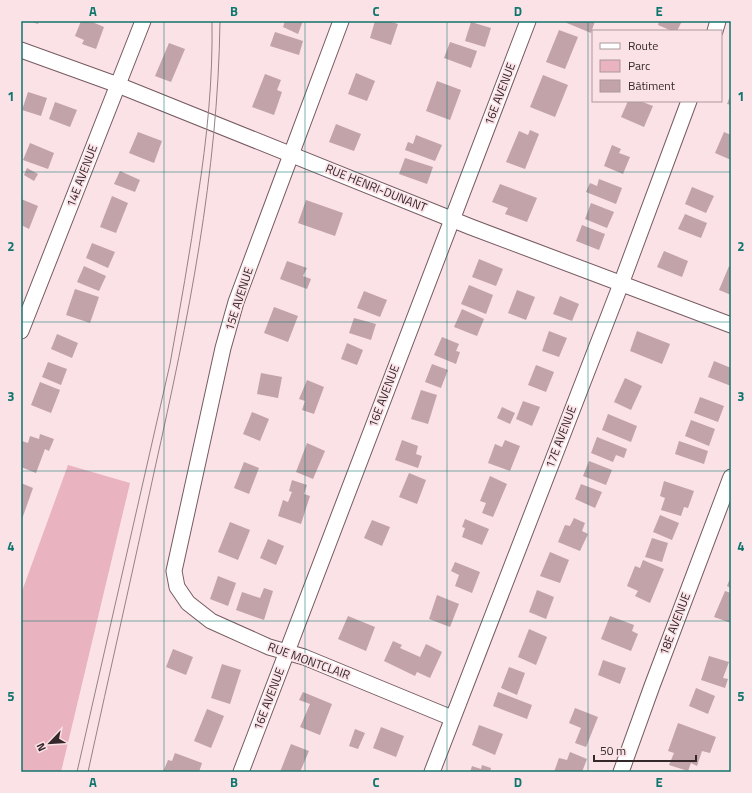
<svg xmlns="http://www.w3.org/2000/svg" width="752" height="793" viewBox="0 0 752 793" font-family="'Titillium Web',sans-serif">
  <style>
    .green { fill: #e9b3bf }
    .building { fill: #c1a3a9 }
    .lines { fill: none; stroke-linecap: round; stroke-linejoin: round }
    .minor-casing { stroke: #765b61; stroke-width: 17 }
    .minor { stroke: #fff; stroke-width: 15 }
    .tram { stroke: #958286; stroke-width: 1 }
    .grid { fill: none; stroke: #0f766e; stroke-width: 1; stroke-opacity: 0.55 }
    .labels { text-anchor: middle; stroke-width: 3.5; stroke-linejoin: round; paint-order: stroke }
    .street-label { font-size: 12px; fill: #34282b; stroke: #fbe2e7 }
    .neatline { fill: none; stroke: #0f766e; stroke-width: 1.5 }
    .grid-label { font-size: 13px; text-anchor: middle; font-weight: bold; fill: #0f766e }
  </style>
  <rect width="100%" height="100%" fill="#fbe2e7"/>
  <path class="green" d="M68,465l62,18 -69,289h-40v-178z"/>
  <g class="building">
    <path d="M29,21h10l-1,3z"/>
    <path d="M81,21h9l14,6 -8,22 -14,-5 2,-4 -9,-4z"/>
    <path d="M285,21h18l-5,13 -15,-7z"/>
    <path d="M375,21h13l10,3 -7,21 -21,-7z"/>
    <path d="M562,21h33l-4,12z"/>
    <path d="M659,21h23l-5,10h-5l-14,-6z"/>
    <path d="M471,22l20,6 -6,19 -20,-6z"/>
    <path d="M559,30l19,7 -13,32 -19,-7z"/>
    <path d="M275,32l28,9 -4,14 -29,-9z"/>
    <path d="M450,42l27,9 -6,17 -27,-10z"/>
    <path d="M169,43l16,6 -14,33 -16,-6z"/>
    <path d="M356,73l19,8 -8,20 -19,-7z"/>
    <path d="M265,74l16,6 -4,10 5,2 -8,23 -22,-8z"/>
    <path d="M543,75l25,10 -13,32 -25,-10z"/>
    <path d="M437,81l24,9 -11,30 -24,-9z"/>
    <path d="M28,92l19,6 -6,18 -19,-6z"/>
    <path d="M731,94v11l-4,-1z"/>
    <path d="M628,101h12l13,5 -9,21 -23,-10z"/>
    <path d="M55,102l22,8 -7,17 -21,-8z"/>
    <path d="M336,124l25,10 -7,17 -25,-9z"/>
    <path d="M530,130l9,4 -14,35 -19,-7 13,-31 9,4z"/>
    <path d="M138,132l24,9 -8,22 -25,-10z"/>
    <path d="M724,132l7,3v25l-16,-7z"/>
    <path d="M416,135l26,10 -7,16 -30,-11 3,-8 5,2z"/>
    <path d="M30,143l24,10 -6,16 -25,-9z"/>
    <path d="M612,145l9,4 -2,4 11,4 -7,17 -19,-8z"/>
    <path d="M405,158l28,9 -6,17 -28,-10z"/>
    <path d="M27,168l11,6 -4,7 -10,-6z"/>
    <path d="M120,171l20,9 -5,12 -21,-8z"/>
    <path d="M599,179l23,9 -6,16 -30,-12 4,-9 7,3z"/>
    <path d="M500,184l37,14 -10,24 -22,-8 3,-6 -16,-6z"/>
    <path d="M692,187l22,9 -8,17 -21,-9z"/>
    <path d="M112,196l16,7 -12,30 -16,-6z"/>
    <path d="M21,199l17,7 -9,23 -8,-4z"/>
    <path d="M306,200l37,13 -8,23 -37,-13z"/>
    <path d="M591,203l23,9 -7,16 -22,-9z"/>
    <path d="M685,214l22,9 -6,15 -23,-9z"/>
    <path d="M582,225l23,9 -6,16 -23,-9z"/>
    <path d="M92,243l23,9 -7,16 -22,-10z"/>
    <path d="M664,251l24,10 -6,16 -25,-10z"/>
    <path d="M479,259l24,10 -7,17 -24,-9z"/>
    <path d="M287,261l20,7 -4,8 8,3 -4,10 -27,-10z"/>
    <path d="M84,266l22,10 -7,15 -22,-9z"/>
    <path d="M729,266l2,1v28l-12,-5z"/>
    <path d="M469,285l24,10 -7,19 -25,-10z"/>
    <path d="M75,289l24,8 -9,26 -24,-8z"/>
    <path d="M517,290l18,7 -9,23 -18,-7z"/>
    <path d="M364,291l23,9 -7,17 -23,-9z"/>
    <path d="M560,296l19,8 -7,17 -19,-7z"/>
    <path d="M274,307l24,9 -10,26 -24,-9z"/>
    <path d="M462,309l22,10 -7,17 -23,-9z"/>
    <path d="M354,318l22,6 -5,16 -22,-7z"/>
    <path d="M549,331l18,7 -8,19 -17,-6z"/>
    <path d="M637,331l33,13 -8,20 -32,-13z"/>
    <path d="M57,334l21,9 -6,15 -21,-9z"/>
    <path d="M442,337l17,7 -3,7 4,1 -4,12 -22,-9z"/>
    <path d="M347,343l16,7 -6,15 -16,-6z"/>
    <path d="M714,361l17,7v18l-23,-9z"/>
    <path d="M48,362l19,7 -6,16 -19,-8z"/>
    <path d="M432,364l16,6 -7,18 -16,-6z"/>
    <path d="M536,365l18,7 -8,20 -18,-7z"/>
    <path d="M261,373l21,4 -4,21 -21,-4z"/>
    <path d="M625,378l17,8 -11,24 -17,-8z"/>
    <path d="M307,380l17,7 -10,27 -12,-4 3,-9 -6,-2z"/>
    <path d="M40,382l20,8 -9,23 -20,-8z"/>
    <path d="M421,390l16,5 -9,29 -17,-5z"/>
    <path d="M700,397l24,9 -6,16 -24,-9z"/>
    <path d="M523,401l17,6 -8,19 -16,-7z"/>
    <path d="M502,407l13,6 -5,11 -13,-6z"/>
    <path d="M252,412l17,7 -9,22 -17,-7z"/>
    <path d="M608,414l29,12 -6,16 -29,-12z"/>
    <path d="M691,420l24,9 -6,17 -24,-10z"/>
    <path d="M40,434l14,5 -5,12 -4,-2 -9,24 -15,-6v-23l1,-3 6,2 2,-7 9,3z"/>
    <path d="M597,437l30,12 -3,9 -8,-3 -3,7 -22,-9z"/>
    <path d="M402,440l16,6 -2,8 6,2 -4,12 -23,-8z"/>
    <path d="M505,440l15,6 -10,25 -22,-8 7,-19 7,3z"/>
    <path d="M679,441l29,10 -4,13 -29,-10z"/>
    <path d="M307,443l18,8 -12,28 -17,-7z"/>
    <path d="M589,461l23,9 -6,15 -23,-9z"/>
    <path d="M244,462l15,6 -10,26 -15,-6z"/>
    <path d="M409,473l17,7 -9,24 -18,-7z"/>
    <path d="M490,476l17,8 -14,33 -11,-4 4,-10 -6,-2z"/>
    <path d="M292,480l15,5 -3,9 6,2 -9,28 -23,-8 5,-16 5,2 4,-10 -3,-1z"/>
    <path d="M664,481l30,10 -6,17 -4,-1 -3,9 -20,-6 4,-12 -5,-2z"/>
    <path d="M21,483l12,5 -11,31h-1z"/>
    <path d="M581,484l21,8 -7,16 -20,-9z"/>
    <path d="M660,515l19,8 -7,17 -19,-8z"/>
    <path d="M574,518l11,5 -3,8 6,3 -8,17 -22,-9 7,-17 5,1z"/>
    <path d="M465,519l24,10 -7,16 -20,-8 3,-9 -3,-1z"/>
    <path d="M372,520l18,7 -8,19 -18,-8z"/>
    <path d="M230,522l20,8 -12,30 -20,-8z"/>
    <path d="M652,538l16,5 -6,19 -17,-5z"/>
    <path d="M268,539l16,7 -8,19 -16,-7z"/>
    <path d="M550,552l19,8 -9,23 -20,-7z"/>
    <path d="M643,560l21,9 -14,34 -15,-7 3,-5 -11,-5 8,-20 5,2z"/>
    <path d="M455,562l25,10 -8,21 -17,-7 4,-11 -8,-4z"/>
    <path d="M218,576l18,7 -8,23 -18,-7z"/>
    <path d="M731,576v12l-4,-2z"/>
    <path d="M264,588l9,3 -9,29 -28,-10 6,-18 18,6z"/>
    <path d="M537,590l17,7 -8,22 -17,-7z"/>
    <path d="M725,591l6,2v30l-17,-6z"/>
    <path d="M437,595l22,9 -9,23 -21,-8z"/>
    <path d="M348,616l27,11 -9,24 -28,-12z"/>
    <path d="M610,616l24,9 -2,6 6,3 -7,17 -30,-12z"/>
    <path d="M529,629l18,8 -11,28 -18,-8z"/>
    <path d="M393,641l9,4 -2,3 20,9 6,-13 16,8 -12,26 -13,-6 -2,4 -31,-15z"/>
    <path d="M173,649l20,8 -7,18 -20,-8z"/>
    <path d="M709,656l20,6 -6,16 5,1 -3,9 -24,-8z"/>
    <path d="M603,660l23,8 -6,16 -22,-9z"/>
    <path d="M222,664l19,6 -11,34 -19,-6z"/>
    <path d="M509,667l16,6 -8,22 -16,-7z"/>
    <path d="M696,688l19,8 -7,18 -19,-8z"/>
    <path d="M303,692l29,12 -12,31 -20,-8 10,-23 -11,-4z"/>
    <path d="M498,692l34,13 -5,14 -34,-13z"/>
    <path d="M575,708l23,9 -12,30 -11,-4 6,-15 -12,-5z"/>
    <path d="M207,709l17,7 -13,32 -17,-7z"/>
    <path d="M678,723l38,14 -6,16 -8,-2 -5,15 -6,-3 -3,8 -19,-6 5,-12 -6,-2z"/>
    <path d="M479,725l24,9 -8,21 -23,-10z"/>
    <path d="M381,727l23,9 -8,21 -23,-9z"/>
    <path d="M355,729l10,4 -7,16 -9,-3z"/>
    <path d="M291,744l18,7 -9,21h-20z"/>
    <path d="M570,752l17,7 -5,13h-28l5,-14 8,2z"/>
    <path d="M175,753l27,10 -3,9h-36l5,-12 4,1z"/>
    <path d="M482,765l9,3 -1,4h-20l2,-6 9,3z"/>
  </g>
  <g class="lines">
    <defs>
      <g id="minor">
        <path d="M341,21l-105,281 -13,46 -49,223 3,16 11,16 23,18 58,26 35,10 148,61"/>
        <path d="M715,31l3,-10"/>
        <path d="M21,50l97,35 353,142 260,98"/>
        <path d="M21,331l122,-310"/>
        <path d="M241,772l287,-751"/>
        <path d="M432,772l189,-488 68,-183"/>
        <path d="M621,772l31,-86 79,-209"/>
      </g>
    </defs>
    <use href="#minor" class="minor-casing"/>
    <use href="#minor" class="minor"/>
    <g class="tram">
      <path d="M77,772l93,-408c10,-56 20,-111 28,-168 9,-58 15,-116 14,-175"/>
      <path d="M88,772c22,-101 45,-202 67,-304 33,-148 63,-294 65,-447"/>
    </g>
  </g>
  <path class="grid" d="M164,21v751M305,21v751M447,21v751M588,21v751M21,172h710M21,322h710M21,471h710M21,621h710"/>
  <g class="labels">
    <g class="street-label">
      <text transform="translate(500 94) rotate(-69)" y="4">16E AVENUE</text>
      <text transform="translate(82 176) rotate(-69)" y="4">14E AVENUE</text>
      <text transform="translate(376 188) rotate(22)" y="4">RUE HENRI-DUNANT</text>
      <text transform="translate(239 299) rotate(-72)" y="4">15E AVENUE</text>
      <text transform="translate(384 396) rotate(-69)" y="4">16E AVENUE</text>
      <text transform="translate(561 437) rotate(-69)" y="4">17E AVENUE</text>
      <text transform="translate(675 624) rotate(-69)" y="4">18E AVENUE</text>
      <text transform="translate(309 661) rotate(20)" y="4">RUE MONTCLAIR</text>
      <text transform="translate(269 699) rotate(-69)" y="4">16E AVENUE</text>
    </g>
  </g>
  <rect width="752" height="793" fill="none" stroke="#fbe2e7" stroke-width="44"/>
  <rect x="592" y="30" width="130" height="72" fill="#fbe2e7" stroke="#ab989c"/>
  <rect x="600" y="43" width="20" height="6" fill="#ffffff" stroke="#ab989c"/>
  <text x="628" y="50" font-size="12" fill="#34282b">Route</text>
  <rect x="600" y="60" width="20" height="12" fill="#e9b3bf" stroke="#ab989c"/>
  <text x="628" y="70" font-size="12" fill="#34282b">Parc</text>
  <rect x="600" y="80" width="20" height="12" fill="#c1a3a9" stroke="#ab989c"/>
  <text x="628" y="90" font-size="12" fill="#34282b">Bâtiment</text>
  <g transform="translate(50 743) rotate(245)" stroke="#fbe2e7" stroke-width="3" paint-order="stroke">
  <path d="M0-3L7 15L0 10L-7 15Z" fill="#34282b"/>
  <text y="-6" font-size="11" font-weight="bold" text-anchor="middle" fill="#34282b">N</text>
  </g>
  <path d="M594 755v6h102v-6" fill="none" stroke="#34282b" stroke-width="2"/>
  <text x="600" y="755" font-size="12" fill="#34282b" stroke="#fbe2e7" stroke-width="3" paint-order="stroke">50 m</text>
  <rect x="22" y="22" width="708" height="749" class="neatline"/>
  <g class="grid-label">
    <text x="93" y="16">A</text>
    <text x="234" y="16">B</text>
    <text x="376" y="16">C</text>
    <text x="518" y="16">D</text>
    <text x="659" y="16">E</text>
    <text x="11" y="101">1</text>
    <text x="741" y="101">1</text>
    <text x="11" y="251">2</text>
    <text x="741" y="251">2</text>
    <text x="11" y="401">3</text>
    <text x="741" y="401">3</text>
    <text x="11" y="551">4</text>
    <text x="741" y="551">4</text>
    <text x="11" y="701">5</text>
    <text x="741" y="701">5</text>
    <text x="93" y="787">A</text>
    <text x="234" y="787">B</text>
    <text x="376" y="787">C</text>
    <text x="518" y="787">D</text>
    <text x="659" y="787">E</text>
  </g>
</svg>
